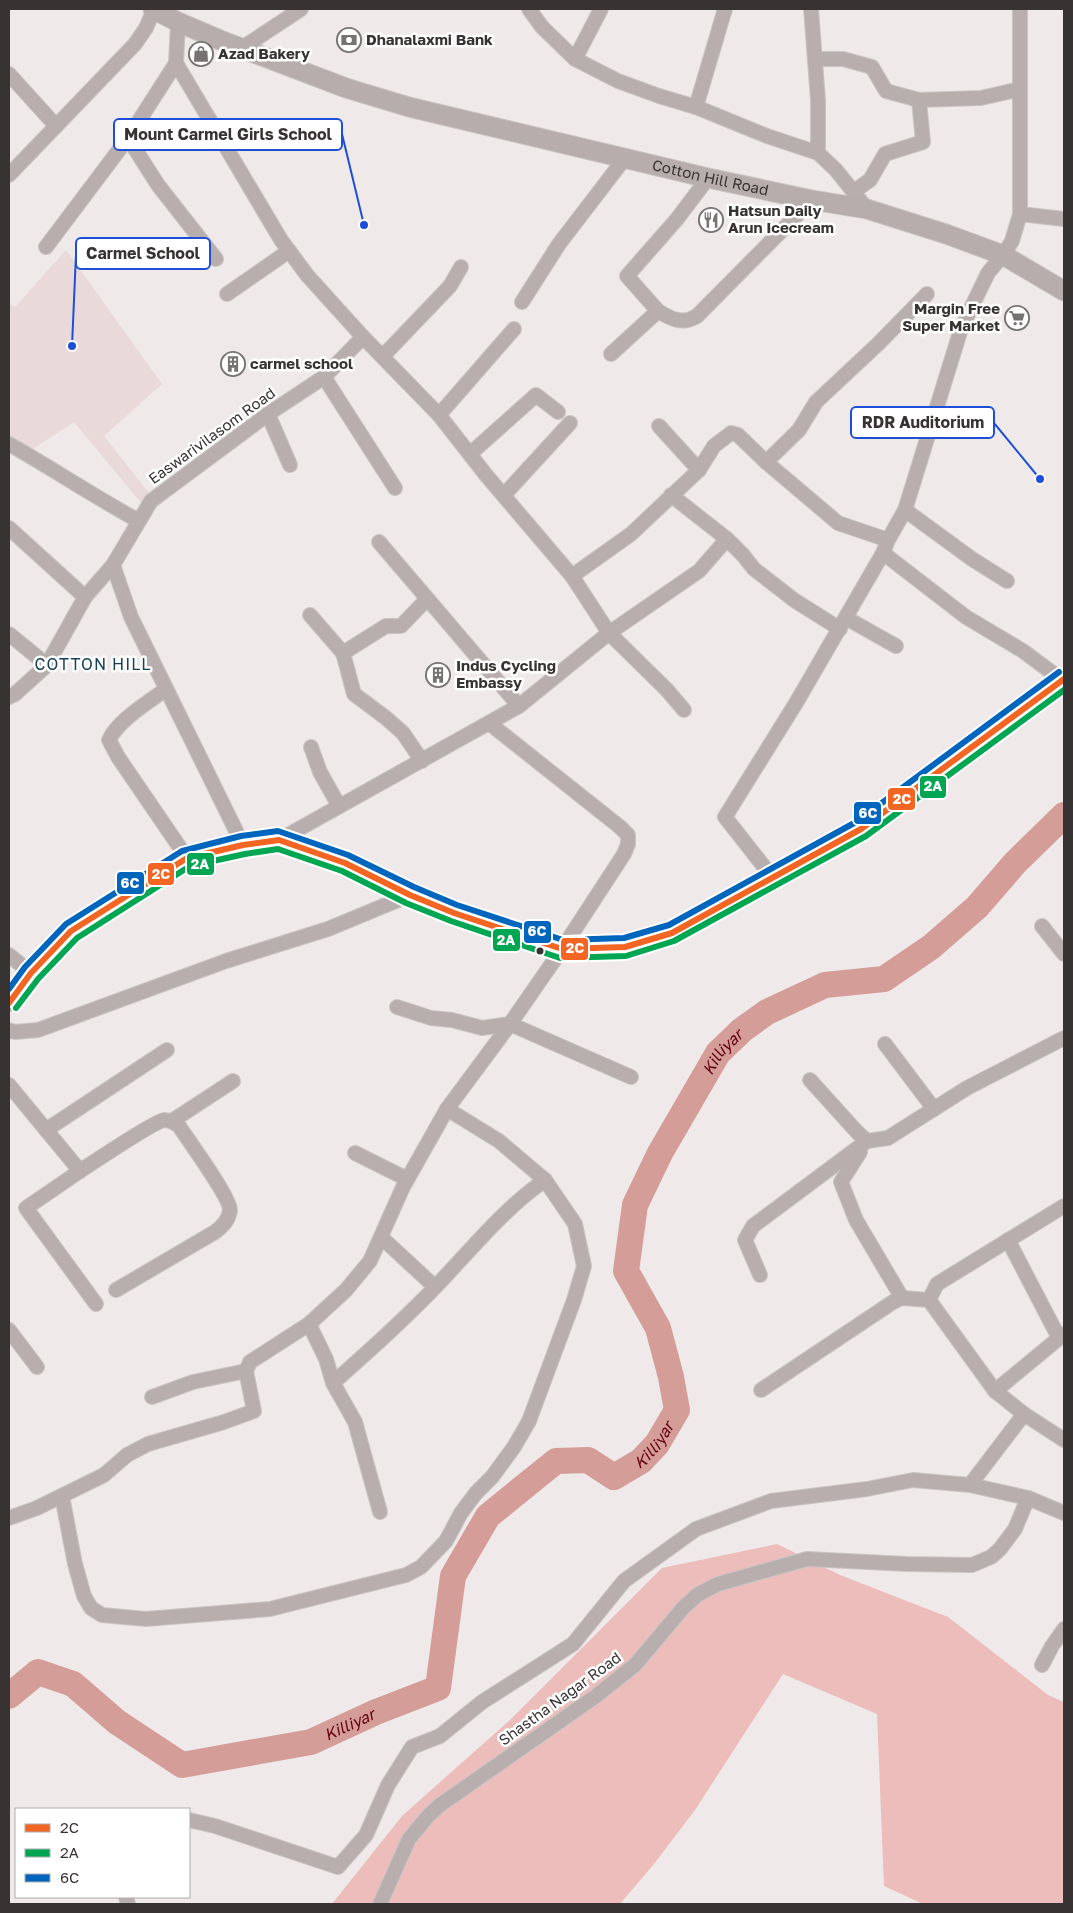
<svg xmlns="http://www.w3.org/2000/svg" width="1073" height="1913" viewBox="0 0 1073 1913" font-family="'Golos Text',sans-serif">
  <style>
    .built { fill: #e9dad9 }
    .forest { fill: #ecbdba }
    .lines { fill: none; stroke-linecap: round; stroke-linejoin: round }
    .river { stroke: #d49d98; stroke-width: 26 }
    .minor-casing { stroke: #cac5c5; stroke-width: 16 }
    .tertiary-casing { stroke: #cac5c5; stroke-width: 18 }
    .secondary-casing { stroke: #cac5c5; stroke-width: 21 }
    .minor { stroke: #b8aead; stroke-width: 14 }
    .tertiary { stroke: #b8aead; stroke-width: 16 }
    .secondary { stroke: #b8adad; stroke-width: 19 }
    .bus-1-casing { stroke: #fff; stroke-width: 10 }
    .bus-2-casing { stroke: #fff; stroke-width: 10 }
    .bus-3-casing { stroke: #fff; stroke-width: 10 }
    .bus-1 { stroke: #f26522; stroke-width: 6 }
    .bus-2 { stroke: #00a651; stroke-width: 6 }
    .bus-3 { stroke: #0065bd; stroke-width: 6 }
    .bus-dot { fill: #383333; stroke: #fff; stroke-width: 2 }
    .labels { text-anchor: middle; stroke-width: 5; stroke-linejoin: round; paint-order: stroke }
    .poi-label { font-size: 15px; font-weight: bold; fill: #383333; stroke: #fff; text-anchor: start }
    .street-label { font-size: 15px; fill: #383333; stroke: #fff }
    .neighbourhood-label { font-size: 16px; letter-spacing: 1px; fill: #154056; stroke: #fff }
    .water-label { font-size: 16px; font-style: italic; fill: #63020d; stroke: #fff }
    .leader { fill: none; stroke: #1d4ed8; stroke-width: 2 }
    .callout-dot { fill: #1d4ed8; stroke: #fff; stroke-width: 2 }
    .callout { fill: #fff; stroke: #1d4ed8; stroke-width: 2 }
    .callout-label { font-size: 16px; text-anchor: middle; font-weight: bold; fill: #383333 }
    .line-badge { stroke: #fff; stroke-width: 2 }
    .badge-label { font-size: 14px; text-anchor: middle; font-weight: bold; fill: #fff }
  </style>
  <rect width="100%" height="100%" fill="#efe9e9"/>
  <path class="built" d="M66,250l96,134 -58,52 48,61 -9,8 -69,-83 -46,30 -19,-18v-131l6,4z"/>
  <path class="forest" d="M777,1544l63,31 108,42 100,78 16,7v202h-141l-39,-18 -7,-172 -94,-40 -88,136 -41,54 -34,40h-288l70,-88 109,-97 151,-151z"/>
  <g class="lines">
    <path class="river" id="s1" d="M9,1696l29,-24 35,12 44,38 65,43 129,-23 65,-30 62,-24 15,-112 35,-60 68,-55 32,-1 26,17 27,-16 16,-17 20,-34 -6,-33 -13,-49 -32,-57 9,-66 25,-52 58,-100 24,-23 25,-18 58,-27 59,-6 47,-32 46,-40 38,-44 49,-48"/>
    <defs>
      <g id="minor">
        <path d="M529,9l13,18 33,32 43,22 41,15 37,11 71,29 51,17 18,17 31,39"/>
        <path d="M811,9l7,91v53"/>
        <path d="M178,22l-2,41 105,177 26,35 56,62 76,78 47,60 86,101 37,57 -90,73 -240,134"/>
        <path d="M242,48l59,-39"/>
        <path d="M575,59l26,-50"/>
        <path d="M815,59h28l29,8 14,24 33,9 62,-2 39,-9"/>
        <path d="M9,74l47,52"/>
        <path d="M696,107l29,-98"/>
        <path d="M128,138l30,47 58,74"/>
        <path d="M9,175l126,-131 11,-16 8,-19"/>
        <path d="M853,192l17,-12 15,-26 38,-12 -4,-42"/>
        <path d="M1020,214l44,5"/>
        <path d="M46,247l82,-109 48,-75"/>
        <path d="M227,294l62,-43"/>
        <path d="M522,302l37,-58 66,-86"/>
        <path d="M658,311l-31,-35 50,-57 31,-41"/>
        <path d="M611,354l47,-43c13,8 25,14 39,5l115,-116"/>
        <path d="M383,356l67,-70 11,-19"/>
        <path d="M324,377l71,111"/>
        <path d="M268,414l22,51"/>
        <path d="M439,415l75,-86"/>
        <path d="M659,426l40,44"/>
        <path d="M9,444c44,25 86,53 130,77"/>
        <path d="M470,454l66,-59 22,17"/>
        <path d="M766,462l33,-32 17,-28 62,-58 49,-50"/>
        <path d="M504,495l66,-72"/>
        <path d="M671,495l56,44 16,16 11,14 40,31 46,29"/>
        <path d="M905,510l67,49 35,22"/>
        <path d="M9,528l76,69"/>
        <path d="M379,542l140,164"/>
        <path d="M883,553l83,64 57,34 39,29"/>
        <path d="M113,565l18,52 112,228"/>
        <path d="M572,576l59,-42 68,-64 15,-24 17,-13 7,2 28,27 72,61 50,17"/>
        <path d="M310,615l33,38 11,41 32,24 17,15 19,28"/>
        <path d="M846,618l50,28"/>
        <path d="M9,634l38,31"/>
        <path d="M343,653l43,-27h15l26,-27"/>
        <path d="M166,689c-17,13 -48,31 -57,51l9,17 69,101"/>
        <path d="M9,697l6,-3 32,-29 38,-68 28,-32 38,-64 117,-87 56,-37 39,-40"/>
        <path d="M684,710l-17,-20 -58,-57 90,-62 28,-32"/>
        <path d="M311,747l9,25 19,34"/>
        <path d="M773,878l-48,-61 71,-114 87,-150 5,-13 17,-30 56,-181 27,-56 15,-18 9,-14 8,-27v-205"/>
        <path d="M1042,926l22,28"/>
        <path d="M9,955l22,18"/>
        <path d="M397,1007l34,11 21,2 30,8 28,-4 121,53"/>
        <path d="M9,1030l6,2 23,-2 188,-69 102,-32 82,-34"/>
        <path d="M885,1044l49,65"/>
        <path d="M810,1080l47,52 10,9 21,-3 79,-50 97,-50"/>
        <path d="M9,1085l71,86c14,-9 73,-49 84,-51 6,0 11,3 15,6 9,14 51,71 51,84 -1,10 -7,16 -15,22l-99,58"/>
        <path d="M172,1121l61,-40"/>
        <path d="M46,1130l121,-80"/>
        <path d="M860,1152l-19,30 15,38 46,78"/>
        <path d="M355,1153l52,26"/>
        <path d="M80,1171l-54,37 70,96"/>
        <path d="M381,1237l54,50"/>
        <path d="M1008,1240l51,98"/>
        <path d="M760,1275l-15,-35 8,-14 114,-85"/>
        <path d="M929,1300l8,-16 127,-78"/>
        <path d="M309,1324l17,35 7,24 22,39 25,90"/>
        <path d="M9,1330l28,37"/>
        <path d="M333,1383c37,-33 74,-66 108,-102 33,-35 64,-73 104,-101"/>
        <path d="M995,1391l69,-57"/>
        <path d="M152,1397l41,-15 53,-11"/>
        <path d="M1024,1414l40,26"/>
        <path d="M970,1485l58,13 36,15"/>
        <path d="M62,1496l13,68 9,32 7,12 11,7 44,4 124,-10 136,-34 15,-8 25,-26 15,-28 15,-20 16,-16 22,-30 15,-26 45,-121 10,-34 -9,-42 -30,-44 -46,-39 -52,-32"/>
        <path d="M9,1518l28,-10 67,-33 23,-20 21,-11 76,-22 30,-11 -8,-40 4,-9 59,-38 37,-34 24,-29 33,-74 44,-78 63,-85 52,-75 62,-95 4,-10v-9l-8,-8 -131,-104"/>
        <path d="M1042,1665l10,-19 12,-17"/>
        <path d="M189,1820l26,6 123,41 28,-32 22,-50 24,-38 28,-11 42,-34 91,-58 51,-63 72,-52 75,-28 96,-12 46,-9 57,5 54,-71 -29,-23 -66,-91 -27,-2 -9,4 -132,88"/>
        <path d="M126,1897l2,7"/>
        <path d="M380,1904l29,-65 20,-24 11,-10 156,-109 39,-31 48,-57 14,-13 21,-11 89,-25 100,5 65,1 19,-8 9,-8 15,-20 13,-31"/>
      </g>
      <path id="tertiary" d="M9,1003l22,-30 40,-42 116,-73 56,-13 36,-5 66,23 65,32 44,18 108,36 63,-2 47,-14 189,-104 203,-150"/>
      <g id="secondary">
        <path id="s2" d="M153,9l25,13 42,18 126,48 63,19 299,71 104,22 55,9 79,25 57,21 61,36"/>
      </g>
    </defs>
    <use href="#minor" class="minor-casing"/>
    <use href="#tertiary" class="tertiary-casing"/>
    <use href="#secondary" class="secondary-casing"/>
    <use href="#minor" class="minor"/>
    <use href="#tertiary" class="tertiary"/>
    <use href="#secondary" class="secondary"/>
    <defs>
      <path id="bus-1" d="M9,1003l22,-30 40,-42 116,-73 56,-13 36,-5 66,23 65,32 44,18 108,36 63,-2 47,-14 189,-104 203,-150"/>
      <path id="bus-2" d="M16,1008l22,-29 39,-41 113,-72 55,-12 33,-5 64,22 64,32 45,18 109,37 66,-2 48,-15 192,-105 198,-146"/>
      <path id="bus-3" d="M9,989l16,-22 41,-43 116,-73 59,-15 37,-5 70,24 66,32 43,18 106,35 61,-2 45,-13 187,-103 203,-150"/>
    </defs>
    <use href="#bus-1" class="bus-1-casing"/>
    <use href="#bus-2" class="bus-2-casing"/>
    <use href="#bus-3" class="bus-3-casing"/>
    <use href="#bus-1" class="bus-1"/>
    <use href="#bus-2" class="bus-2"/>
    <use href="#bus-3" class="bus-3"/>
  </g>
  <defs>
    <symbol id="bank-ring" viewBox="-11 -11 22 22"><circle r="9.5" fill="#fff" stroke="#787373" stroke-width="1.5"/><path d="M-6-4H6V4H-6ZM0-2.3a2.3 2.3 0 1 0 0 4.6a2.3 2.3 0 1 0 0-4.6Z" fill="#787373"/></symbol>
    <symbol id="shop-ring" viewBox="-11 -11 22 22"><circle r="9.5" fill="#fff" stroke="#787373" stroke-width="1.5"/><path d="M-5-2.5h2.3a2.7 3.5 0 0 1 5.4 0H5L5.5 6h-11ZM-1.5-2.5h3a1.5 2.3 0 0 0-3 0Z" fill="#787373"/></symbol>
    <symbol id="restaurant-ring" viewBox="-11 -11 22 22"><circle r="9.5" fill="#fff" stroke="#787373" stroke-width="1.5"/><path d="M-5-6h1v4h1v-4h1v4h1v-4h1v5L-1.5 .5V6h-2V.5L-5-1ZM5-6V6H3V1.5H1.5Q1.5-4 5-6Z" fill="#787373"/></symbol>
    <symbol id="supermarket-ring" viewBox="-11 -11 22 22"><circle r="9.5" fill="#fff" stroke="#787373" stroke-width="1.5"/><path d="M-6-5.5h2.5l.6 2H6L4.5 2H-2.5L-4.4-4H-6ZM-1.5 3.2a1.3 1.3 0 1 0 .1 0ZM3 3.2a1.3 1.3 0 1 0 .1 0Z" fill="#787373"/></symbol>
    <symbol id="building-ring" viewBox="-11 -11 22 22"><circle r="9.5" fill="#fff" stroke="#787373" stroke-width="1.5"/><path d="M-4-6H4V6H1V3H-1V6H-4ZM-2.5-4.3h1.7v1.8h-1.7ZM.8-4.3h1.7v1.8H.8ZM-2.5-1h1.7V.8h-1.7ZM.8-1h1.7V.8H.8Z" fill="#787373"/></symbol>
  </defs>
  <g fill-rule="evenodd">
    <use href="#bank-ring" x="335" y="26" width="28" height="28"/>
    <use href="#shop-ring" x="187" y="40" width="28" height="28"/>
    <use href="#restaurant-ring" x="697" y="206" width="28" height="28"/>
    <use href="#supermarket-ring" x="1003" y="304" width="28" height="28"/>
    <use href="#building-ring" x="219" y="350" width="28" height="28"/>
    <use href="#building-ring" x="424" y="661" width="28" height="28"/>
  </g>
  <circle class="bus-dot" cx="540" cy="951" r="4.5"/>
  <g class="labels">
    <g class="poi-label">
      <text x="366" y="45">Dhanalaxmi Bank</text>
      <text x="218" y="59">Azad Bakery</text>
      <text x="728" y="216">Hatsun Daily<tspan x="728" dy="17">Arun Icecream</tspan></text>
      <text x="1000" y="314" text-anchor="end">Margin Free<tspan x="1000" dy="17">Super Market</tspan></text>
      <text x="250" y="369">carmel school</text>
      <text x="456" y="671">Indus Cycling<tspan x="456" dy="17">Embassy</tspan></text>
    </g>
    <g class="street-label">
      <text dy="5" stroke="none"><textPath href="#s2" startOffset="584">Cotton Hill Road</textPath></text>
      <text transform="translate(212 436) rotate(-36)" y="5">Easwarivilasom Road</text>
      <text transform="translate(560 1699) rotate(-36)" y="5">Shastha Nagar Road</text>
    </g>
    <g class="neighbourhood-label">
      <text x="93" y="670">COTTON HILL</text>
    </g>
    <g class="water-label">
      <text dy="6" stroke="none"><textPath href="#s1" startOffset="1300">Killiyar</textPath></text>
      <text dy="6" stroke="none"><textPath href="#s1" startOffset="865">Killiyar</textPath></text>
      <text dy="6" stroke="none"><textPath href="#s1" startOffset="384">Killiyar</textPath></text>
    </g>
  </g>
  <path class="leader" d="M364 225L342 134M72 346L76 254M1040 479L994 423"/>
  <g class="callout-dot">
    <circle cx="364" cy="225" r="5"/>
    <circle cx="72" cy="346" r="5"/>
    <circle cx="1040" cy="479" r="5"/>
  </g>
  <g class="callout">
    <rect x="114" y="119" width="228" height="31" rx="5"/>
    <rect x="76" y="238" width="134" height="31" rx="5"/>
    <rect x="851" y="407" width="143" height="31" rx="5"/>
  </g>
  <g class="callout-label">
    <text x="228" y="140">Mount Carmel Girls School</text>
    <text x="143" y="259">Carmel School</text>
    <text x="923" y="428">RDR Auditorium</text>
  </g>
  <g class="line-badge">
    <rect x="919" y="775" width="28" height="24" rx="5" fill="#00a651"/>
    <rect x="887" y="787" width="29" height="24" rx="5" fill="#f26522"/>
    <rect x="853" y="801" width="29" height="24" rx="5" fill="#0065bd"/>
    <rect x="186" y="852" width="29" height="24" rx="5" fill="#00a651"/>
    <rect x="147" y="862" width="28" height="24" rx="5" fill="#f26522"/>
    <rect x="116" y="871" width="29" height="24" rx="5" fill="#0065bd"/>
    <rect x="523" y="920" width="29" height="24" rx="5" fill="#0065bd"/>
    <rect x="492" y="928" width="29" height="24" rx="5" fill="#00a651"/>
    <rect x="560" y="937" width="29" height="24" rx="5" fill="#f26522"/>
  </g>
  <g class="badge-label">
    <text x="933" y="791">2A</text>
    <text x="902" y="804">2C</text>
    <text x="868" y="818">6C</text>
    <text x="200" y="869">2A</text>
    <text x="161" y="879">2C</text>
    <text x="130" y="888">6C</text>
    <text x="537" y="936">6C</text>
    <text x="506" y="945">2A</text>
    <text x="575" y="953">2C</text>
  </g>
  <rect width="1073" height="1913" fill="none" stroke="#383333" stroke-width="20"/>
  <rect x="15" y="1808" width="175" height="90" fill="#ffffff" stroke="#afadad"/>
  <rect x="25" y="1824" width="25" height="8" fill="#f26522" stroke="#afadad"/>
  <text x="60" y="1833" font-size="15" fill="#383333">2C</text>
  <rect x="25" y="1849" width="25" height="8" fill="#00a651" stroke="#afadad"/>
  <text x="60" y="1858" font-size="15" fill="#383333">2A</text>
  <rect x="25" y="1874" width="25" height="8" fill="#0065bd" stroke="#afadad"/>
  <text x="60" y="1883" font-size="15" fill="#383333">6C</text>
</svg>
